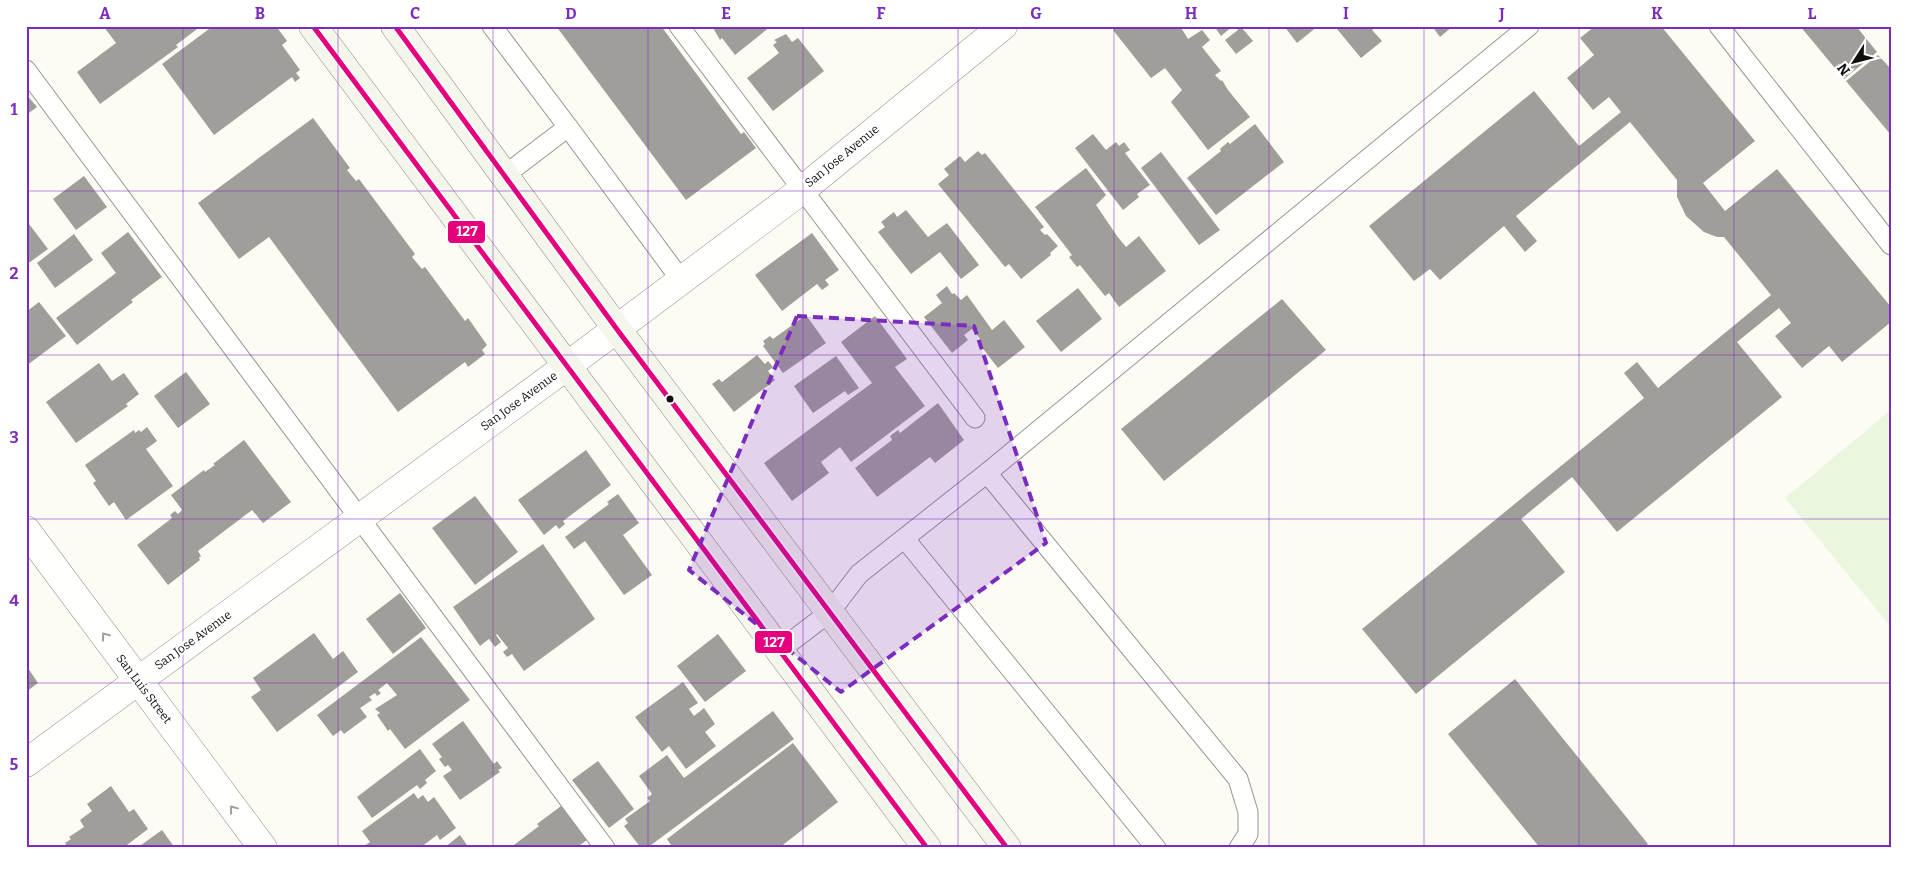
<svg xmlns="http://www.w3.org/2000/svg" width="1917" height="874" viewBox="0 0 1917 874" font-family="Bitter,serif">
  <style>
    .pitch { fill: #eaf7de }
    .building { fill: #a09e9a }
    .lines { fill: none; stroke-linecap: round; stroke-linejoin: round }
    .service-casing { stroke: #969693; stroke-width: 21 }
    .minor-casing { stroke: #969693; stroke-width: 29 }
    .secondary-casing { stroke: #8c8c89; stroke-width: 29 }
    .service { stroke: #fffffe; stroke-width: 19 }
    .minor { stroke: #fffffe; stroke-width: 28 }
    .secondary { stroke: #f4f5eb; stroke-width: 28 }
    .bus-1-casing { stroke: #fff; stroke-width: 9 }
    .bus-1 { stroke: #e5007d; stroke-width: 5 }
    .oneway { stroke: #9f9f9e }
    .marked { fill: #7b2cbf; fill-opacity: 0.2; stroke: #7b2cbf; stroke-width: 4; stroke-dasharray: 10 6; stroke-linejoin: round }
    .grid { fill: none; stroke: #7b2cbf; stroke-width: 1; stroke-opacity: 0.55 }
    .bus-dot { fill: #0f0f0f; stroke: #fff; stroke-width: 2 }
    .labels { text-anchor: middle; stroke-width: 5; stroke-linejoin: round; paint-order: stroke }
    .street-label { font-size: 12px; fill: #0f0f0f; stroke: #fff }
    .line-badge { stroke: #fff; stroke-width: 2 }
    .badge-label { font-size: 14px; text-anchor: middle; font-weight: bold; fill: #fff }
    .neatline { fill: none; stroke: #7b2cbf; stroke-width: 2 }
    .grid-label { font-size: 16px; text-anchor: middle; font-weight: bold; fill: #7b2cbf }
  </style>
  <rect width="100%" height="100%" fill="#fcfcf5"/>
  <path class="pitch" d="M1891,410v217l-106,-129z"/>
  <g class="building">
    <path d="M106,26h95l-25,19 2,2 -78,57 -23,-32 39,-29 -12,-16z"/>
    <path d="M213,26h63l11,15 -5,4 18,25 -4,3 4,5 -5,4 -3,-5 -78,58 -52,-71z"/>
    <path d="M556,26h105l80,108 3,-2 12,16 -70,52z"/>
    <path d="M712,26h59l-36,29 -13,-17 -2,2z"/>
    <path d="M1118,26h62l8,13 14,-9 8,10 -8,7 19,24 -6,4 6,6 1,-1 6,10 22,27 -42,33 -37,-48 11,-12 -17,-22 -14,10 -38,-48z"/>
    <path d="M1214,26h19l-12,10z"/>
    <path d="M1236,26h9l-3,2 11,13 -17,13 -11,-14 13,-10z"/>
    <path d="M1284,26h34l-21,17z"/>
    <path d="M1342,26h32l1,2 -3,2 10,11 -21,17 -24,-29z"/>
    <path d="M1432,26h21l-13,11z"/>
    <path d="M1595,26h66l94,115 -52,42 22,28 52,-42 114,138v15l-49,40 -13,-16 -27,22 -27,-32 16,-13 -12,-15 -42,34 45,55 -165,135 -45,-55 -51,42 44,53 -149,122 -54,-65 282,-231 -20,-25 13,-11 21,26 113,-93 -47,-58h-7l-13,-5 -18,-16 -9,-19v-17l-47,-58 -114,94 21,25 -12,11 -21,-26 -64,54 -10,-11 -16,12 -45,-55 165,-135 45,55 42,-34 -12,-15 -16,13 -26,-32 27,-23 -14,-17z"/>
    <path d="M1800,26h56l21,26 -33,27z"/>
    <path d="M786,34l6,8 6,-4 26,33 -51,40 -26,-33 32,-25 -6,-8 4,-3 -3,-2z"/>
    <path d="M1878,55l13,14v66l-45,-54z"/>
    <path d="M26,94l11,13 -11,8z"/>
    <path d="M313,118l37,50 -3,2 9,11 3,-2 56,75 -3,3 10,12 3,-2 40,54 3,-3 19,27 -5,5 3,4 -17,13 -3,-5 -67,50 -129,-175 -30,22 -41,-56z"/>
    <path d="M1255,124l29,38 -68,53 -29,-37 34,-27 -1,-2 8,-7 2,2z"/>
    <path d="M1093,134l13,16 10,-8 3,4 5,-4 6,8 -5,3 25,32 -13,9 2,3 -16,13 -48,-62z"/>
    <path d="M978,151l4,4 3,-2 59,74 -4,3 5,5 2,-1 11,12 -8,7 1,2 -30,24 -12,-15 -4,3 -67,-83 11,-9 -5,-6 16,-13 5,6z"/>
    <path d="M1161,152l59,78 -21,15 -58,-77z"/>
    <path d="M1086,168l20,27 -10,10 21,31 9,11 13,-11 27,35 -47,36 -10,-14 -4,3 -25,-31 -3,2 -8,-10 3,-2 -37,-48z"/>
    <path d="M84,176l23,31 -31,23 -23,-31z"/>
    <path d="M906,210l22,27 19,-14 32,42 -18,14 -21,-27 -29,22 -33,-42 7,-5 -4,-5 13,-10 3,5z"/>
    <path d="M26,220l22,29 -22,16z"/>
    <path d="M128,232l34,45 -31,23 2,2 -56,43 -21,-27 60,-45 -15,-20z"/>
    <path d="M812,233l27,37 -14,10 4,5 -7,5 -5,-6 -35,27 -27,-36z"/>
    <path d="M74,234l19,26 -38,28 -18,-25z"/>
    <path d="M947,286l5,8 2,-1 7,7 6,-5 25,35 12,-10 21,27 -27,21 -21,-27 3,-2 -8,-10 -8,6 4,5 -16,13 -28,-36 18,-14 -6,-8z"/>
    <path d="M1078,288l24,31 -41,33 -25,-31z"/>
    <path d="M1282,299l44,51 -162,131 -43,-52z"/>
    <path d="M39,302l27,34 -40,30v-54z"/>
    <path d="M806,315l20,28 -43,30 -20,-27 2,-2 -2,-3 7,-5 3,3z"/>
    <path d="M875,316l32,43 -12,8 30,39 -74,56 -11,-15 -19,15 8,11 -37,28 -28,-38 108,-80 -31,-41z"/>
    <path d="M757,355l8,9 3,-3 5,6 -5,4 7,9 -41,32 -22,-28 7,-5 3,3z"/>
    <path d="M836,356l23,32 -11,7 -3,-4 -32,22 -19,-27z"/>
    <path d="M99,363l13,18 12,-8 15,21 -13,10 2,2 -52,37 -30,-41z"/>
    <path d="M186,372l24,32 -32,24 -24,-32z"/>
    <path d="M938,403l26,37 -29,23 -5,-6 -53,40 -22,-29 37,-28 -2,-4 8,-6 2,3z"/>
    <path d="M147,427l10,14 -11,8 27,37 -47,34 -12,-18 -5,4 -16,-23 3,-2 -11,-16 49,-35 1,3 4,-3 2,2z"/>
    <path d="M244,440l47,62 -28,21 -11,-13 -54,41 3,5 -2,2 1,2 -32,25 -31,-40 35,-27 -2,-3 5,-4 3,3 4,-4 -11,-15 33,-25 1,2 10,-7 -2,-1z"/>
    <path d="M586,450l25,35 -48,36 2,3 -6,5 -3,-4 -12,10 -26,-35z"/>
    <path d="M618,494l21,29 -16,12 29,40 -28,20 -39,-54 -11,8 -9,-12 44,-33 -2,-2z"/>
    <path d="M475,496l43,56 -43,33 -43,-57z"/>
    <path d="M543,544l52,75 -71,52 -12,-17 -5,3 -4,-5 5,-4 -11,-14 -1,1 5,7 -6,5 -6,-8 -9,7 -27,-39z"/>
    <path d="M400,593l26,35 -33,26 -27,-35z"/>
    <path d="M314,633l19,26 10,-8 15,21 -81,60 -26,-35 10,-7 -8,-12z"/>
    <path d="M718,634l28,37 -41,31 -28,-36z"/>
    <path d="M421,637l49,63 -65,49 -15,-20 -2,2 -11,-16 3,-2 -5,-4 22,-14 -10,-12 -9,7 3,3 -4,3 -2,-3 -6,4 3,3 -12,8 7,9 -23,17 -3,-4 -8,6 -16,-21z"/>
    <path d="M26,665l12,18 -12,9z"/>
    <path d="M1515,679l133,165 -5,4h-103l-92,-114z"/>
    <path d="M683,682l15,21 -9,6 5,7 10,-8 11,16 -10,8 11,14 -30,23 -17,-23 -7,6 -27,-35z"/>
    <path d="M773,711l21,28 -147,109 -4,-3 -2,3 -17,-22 4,-3 -3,-4 25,-18 -3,-3 5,-4 -13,-18 28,-21 17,23z"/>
    <path d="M463,721l31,43 3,-3 5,7 -4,2 2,2 -40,28 -17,-24 9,-6 -4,-5 -3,2 -6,-8 3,-2 -10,-13z"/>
    <path d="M793,743l45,59 -59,46h-106l-6,-9z"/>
    <path d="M420,749l16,22 -11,9 2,3 -7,6 -3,-4 -45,33 -15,-21z"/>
    <path d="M598,761l36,48 -25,19 -37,-48z"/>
    <path d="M111,786l18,26 5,-3 14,20 -25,19h-55l-3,-5 6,-4 -2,-2 15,-10 -4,-7 12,-9 -5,-7z"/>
    <path d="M414,793l4,6 5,-4 5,7 6,-5 22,31 -16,12 -3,-5 -17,13h-55l-1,-2 6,-4 -8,-11z"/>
    <path d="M561,806l26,34 -11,8h-66l29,-22 -2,-2z"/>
    <path d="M162,830l13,18h-38z"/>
    <path d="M460,835l9,13h-25z"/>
  </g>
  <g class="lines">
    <defs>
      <g id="service">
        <path d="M492,26l76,101 -63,48"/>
        <path d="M679,26l296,392"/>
        <path d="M1719,26l172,219"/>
        <path d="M26,70l579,778"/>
        <path d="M568,127l113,153"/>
        <path d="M987,473l251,306 10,33v22l-9,14"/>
        <path d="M905,539l251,309"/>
        <path d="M780,650l50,-38 29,-38 128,-101 542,-447"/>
      </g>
      <g id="minor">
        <path d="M26,530l237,318"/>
        <path d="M26,763l541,-397 235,-176 201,-164"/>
      </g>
      <g id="secondary">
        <path d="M313,26l614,822"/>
        <path d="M395,26l221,302 391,520"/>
      </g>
    </defs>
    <use href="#service" class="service-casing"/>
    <use href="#minor" class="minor-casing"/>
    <use href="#secondary" class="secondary-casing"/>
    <use href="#service" class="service"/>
    <use href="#minor" class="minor"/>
    <use href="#secondary" class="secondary"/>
    <defs>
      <g id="bus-1">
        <path d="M313,26l614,822"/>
        <path d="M395,26l221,302 391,520"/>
      </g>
    </defs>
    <use href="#bus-1" class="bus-1-casing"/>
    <use href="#bus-1" class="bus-1"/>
  </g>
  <defs><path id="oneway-chevron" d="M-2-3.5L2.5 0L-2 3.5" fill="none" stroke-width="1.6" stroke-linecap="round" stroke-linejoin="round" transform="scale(1.25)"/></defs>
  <g class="oneway">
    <use href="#oneway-chevron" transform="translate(105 636) rotate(-127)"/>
    <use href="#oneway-chevron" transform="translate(233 809) rotate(-127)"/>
  </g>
  <path class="marked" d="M797,316l177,10 72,217 -205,149 -152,-122z"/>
  <path class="grid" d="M183,26v822M338,26v822M493,26v822M648,26v822M803,26v822M958,26v822M1114,26v822M1269,26v822M1424,26v822M1579,26v822M1734,26v822M26,191h1865M26,355h1865M26,519h1865M26,683h1865"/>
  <circle class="bus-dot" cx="670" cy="399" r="4.5"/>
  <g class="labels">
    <g class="street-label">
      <text transform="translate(842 156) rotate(-39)" y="4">San Jose Avenue</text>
      <text transform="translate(519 401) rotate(-36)" y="4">San Jose Avenue</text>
      <text transform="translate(193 640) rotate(-36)" y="4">San Jose Avenue</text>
      <text transform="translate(144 689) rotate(53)" y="4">San Luis Street</text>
    </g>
  </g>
  <g class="line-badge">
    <rect x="447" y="220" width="39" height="24" rx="5" fill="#e5007d"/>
    <rect x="754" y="630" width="39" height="24" rx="5" fill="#e5007d"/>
  </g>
  <g class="badge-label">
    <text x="467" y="236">127</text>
    <text x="774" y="647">127</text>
  </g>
  <rect width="1917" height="874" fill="none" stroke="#ffffff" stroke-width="55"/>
  <g transform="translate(1854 62) rotate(234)" stroke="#ffffff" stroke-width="4" paint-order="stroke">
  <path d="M0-4L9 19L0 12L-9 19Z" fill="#0f0f0f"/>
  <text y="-8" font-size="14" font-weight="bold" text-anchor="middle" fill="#0f0f0f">N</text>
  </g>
  <rect x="28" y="28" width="1862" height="818" class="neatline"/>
  <g class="grid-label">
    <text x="105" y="19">A</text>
    <text x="260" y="19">B</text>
    <text x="415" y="19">C</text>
    <text x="571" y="19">D</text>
    <text x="726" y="19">E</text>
    <text x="881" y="19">F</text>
    <text x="1036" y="19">G</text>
    <text x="1191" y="19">H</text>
    <text x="1346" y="19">I</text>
    <text x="1502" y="19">J</text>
    <text x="1657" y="19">K</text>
    <text x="1812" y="19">L</text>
    <text x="14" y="115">1</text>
    <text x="14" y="279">2</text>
    <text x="14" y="443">3</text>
    <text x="14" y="606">4</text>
    <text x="14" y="770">5</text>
  </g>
</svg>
